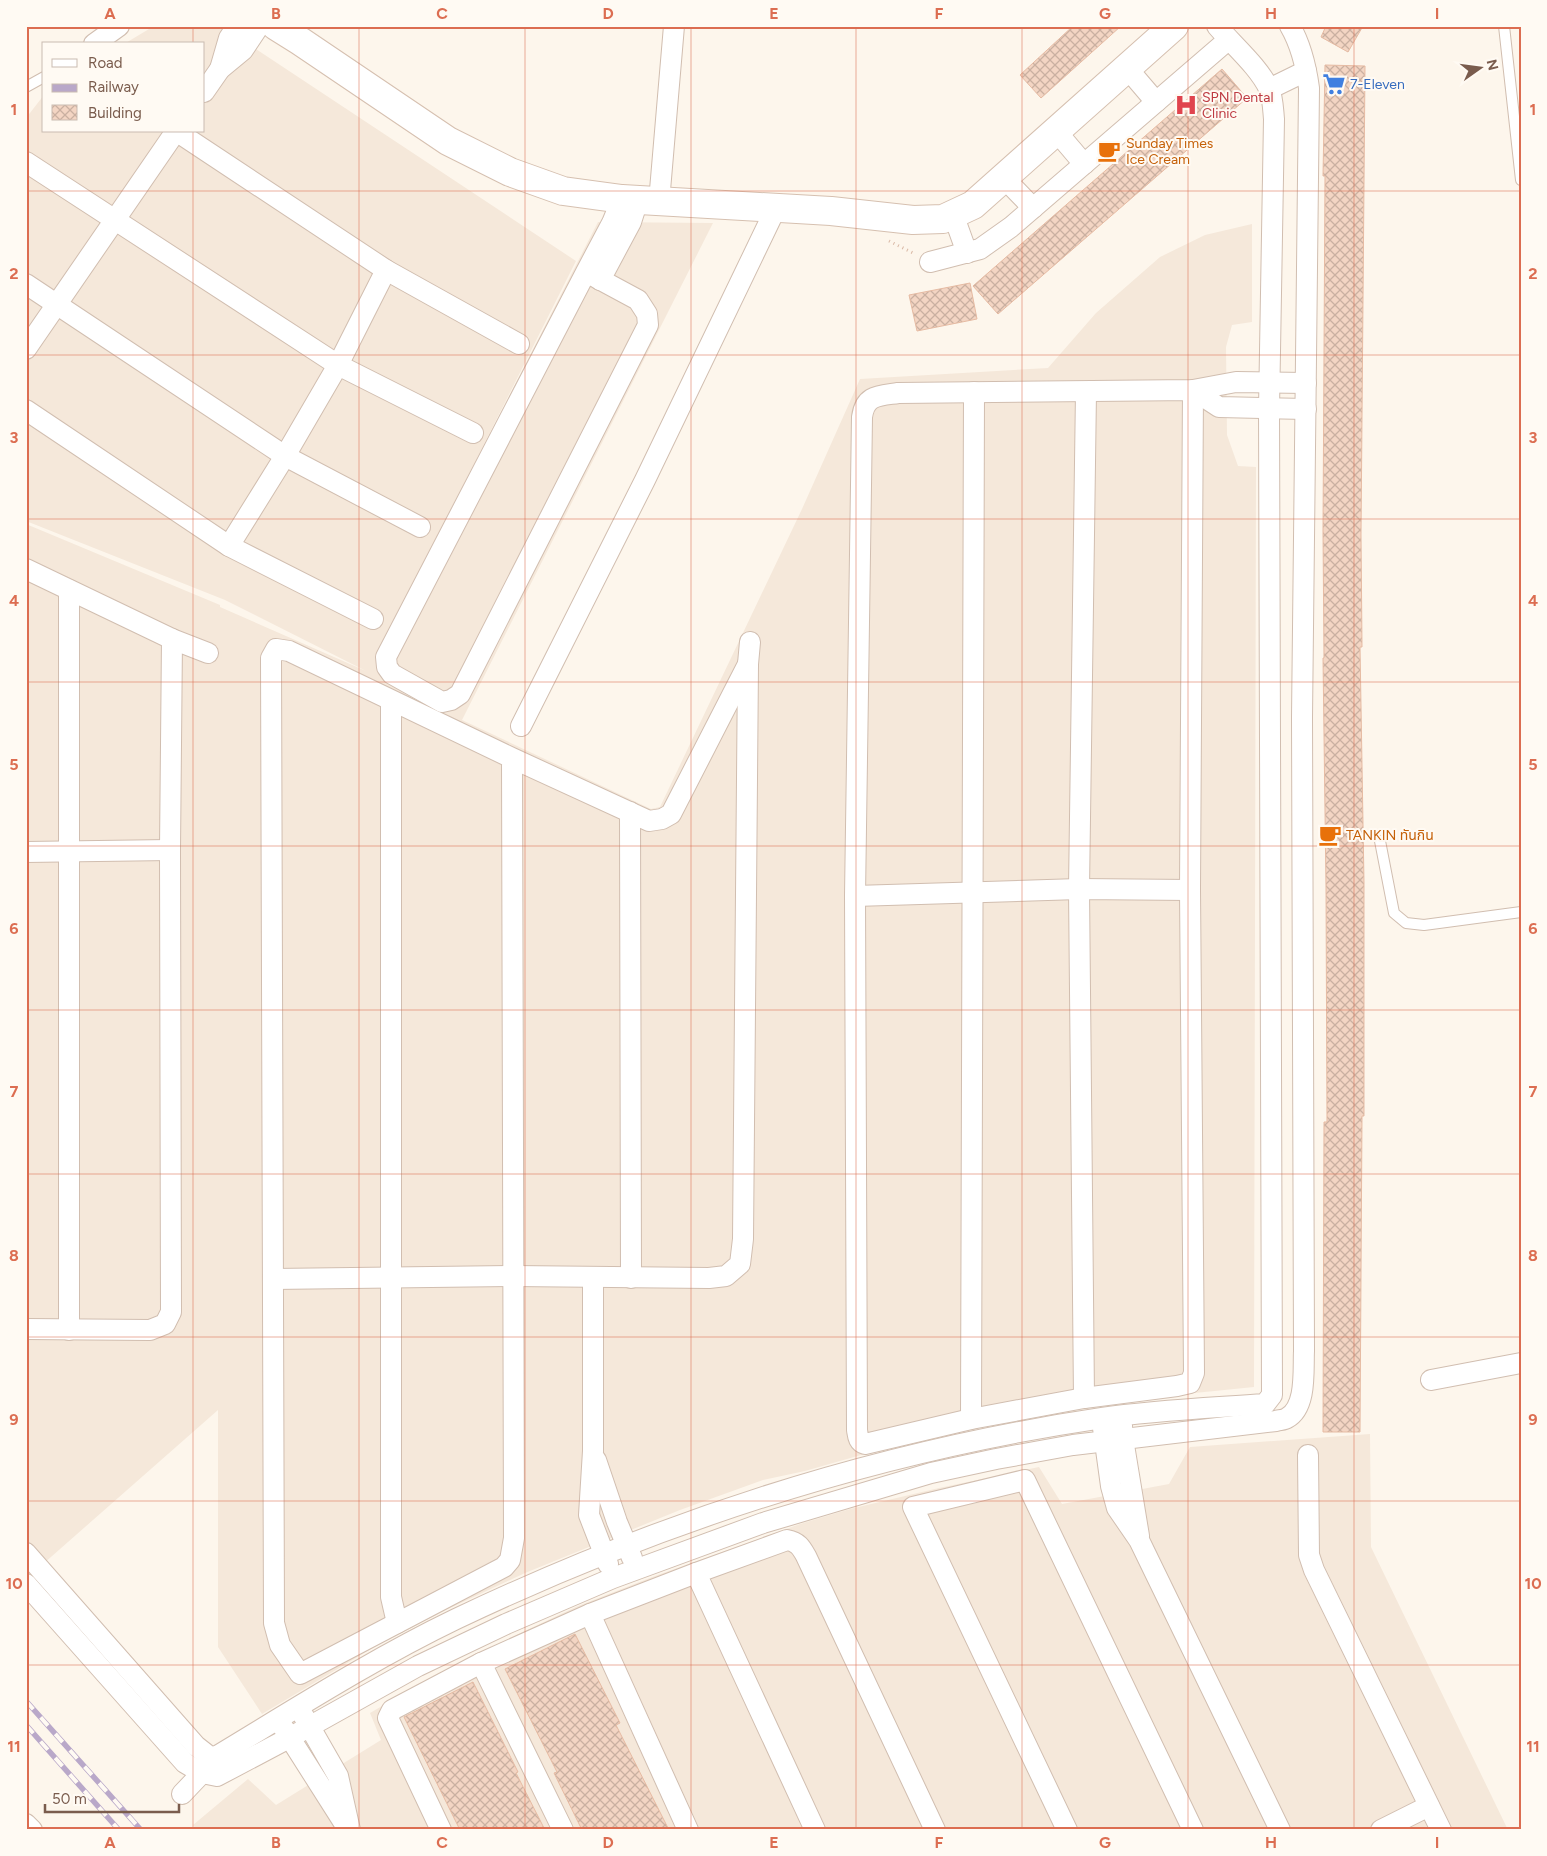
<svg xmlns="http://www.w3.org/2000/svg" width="1547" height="1856" viewBox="0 0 1547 1856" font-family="Figtree,'Noto Sans Thai',sans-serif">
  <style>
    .residential { fill: #f5e8da }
    .building { fill: url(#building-cross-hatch); stroke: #e6bba3 }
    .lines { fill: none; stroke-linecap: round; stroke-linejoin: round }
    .lane-casing { stroke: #d1beb0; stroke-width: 12 }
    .street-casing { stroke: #d1beb0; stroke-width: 22 }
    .secondary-casing { stroke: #d6c0b0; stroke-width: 30 }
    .path { stroke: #d9b8a5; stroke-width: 3; stroke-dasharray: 1 4; stroke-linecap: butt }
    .lane { stroke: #fff; stroke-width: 10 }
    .street { stroke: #fff; stroke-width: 20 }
    .secondary { stroke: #fff; stroke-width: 28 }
    .rail-casing { stroke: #b9a8c9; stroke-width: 5.5 }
    .rail { stroke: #fffaf3; stroke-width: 4; stroke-dasharray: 11; stroke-linecap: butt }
    .grid { fill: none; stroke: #dc6d51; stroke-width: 1; stroke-opacity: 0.55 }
    .labels { text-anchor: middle; stroke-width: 4; stroke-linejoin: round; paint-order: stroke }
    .shop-label { font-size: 14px; fill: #366cbe; stroke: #fffaf3; text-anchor: start }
    .health-label { font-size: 14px; fill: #be3a42; stroke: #fffaf3; text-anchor: start }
    .food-label { font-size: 14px; fill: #c56008; stroke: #fffaf3; text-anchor: start }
    .neatline { fill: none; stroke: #dc6d51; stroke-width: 2 }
    .grid-label { font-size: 16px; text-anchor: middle; font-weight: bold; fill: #dc6d51 }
  </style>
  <defs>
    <pattern id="building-cross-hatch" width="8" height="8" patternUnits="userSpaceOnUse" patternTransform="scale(1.25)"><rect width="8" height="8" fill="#f3d5c3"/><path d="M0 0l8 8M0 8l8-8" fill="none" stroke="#cab0a1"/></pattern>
  </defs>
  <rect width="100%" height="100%" fill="#fdf6ec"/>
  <g class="residential">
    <path d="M154,26h67l355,235 -114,227 136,-266 115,1 -251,497 189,89 9,-2 142,-298 58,-130 188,-11 48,-55 64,-56 45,-22 47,-11v98l-20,3 -6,22 1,88 11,31 18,1 -2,920 -178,18 -201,46 -70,20 -42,9 -83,30 -155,63 -77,36 -72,37 -114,68 -44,-67v-237l-175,154 -17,-19v-1021l194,81v2l146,64 -141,-71 -199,-79v-403l18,-23v36h160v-87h-80z"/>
    <path d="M1370,1434l1,113 137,283h-1311l-4,-5 55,-46 28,26 105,-65 -11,-27 55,-32 79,-40 74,-35 77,-30 145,-52 50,-15 89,-21 100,-21 23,37 107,-20 21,-37z"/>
  </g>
  <g class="building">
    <path d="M1073,26h48l-80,72 -21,-23z"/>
    <path d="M1326,26h37l-15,26 -27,-15z"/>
    <path d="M1325,65l40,1 -4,469 1,112h-2l4,236v233h-2l-2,316h-37l1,-310h3l-1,-234 -3,-230h1l-1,-127 2,-355h-2z"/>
    <path d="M1222,69l25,29 -249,216 -25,-28z"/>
    <path d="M970,283l7,36 -60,12 -8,-36z"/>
    <path d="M575,1634l45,89 -4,2 53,105h-87l-28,-57 3,-1 -52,-103z"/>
    <path d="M473,1682l45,90 -2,1 29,57h-85l-56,-113z"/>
  </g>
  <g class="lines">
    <defs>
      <g id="lane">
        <path d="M1504,26l17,154"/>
        <path d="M26,87l18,-10"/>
        <path d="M1380,841l14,72 12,10 18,2 97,-13"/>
      </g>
      <g id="street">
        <path d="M94,44l25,-18"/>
        <path d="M1127,68l29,34"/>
        <path d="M220,69l9,-31 8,-12"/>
        <path d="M1269,89l37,-18"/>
        <path d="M204,92l16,-23 23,-19 16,-24"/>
        <path d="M176,131l210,139 133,74"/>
        <path d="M1056,131l28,33"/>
        <path d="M26,162l312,203 135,68"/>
        <path d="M1004,178l29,30"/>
        <path d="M659,202l15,-176"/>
        <path d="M953,214l14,39"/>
        <path d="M930,262l50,-13 31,-22 217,-187"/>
        <path d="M586,272l52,28 9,14 1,11 -188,369 -9,6 -9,2 -50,-28 -5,-7 -1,-10 200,-385 26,-49 10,-24"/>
        <path d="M600,280l31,-58 7,-22"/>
        <path d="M26,284l259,172 135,71"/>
        <path d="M26,349l150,-218"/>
        <path d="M1193,390l-3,500 4,483 -4,10 -13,3 -93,12 -113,21 -106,25c-7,-2 -7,-8 -8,-14l-2,-534 7,-479c3,-22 16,-21 36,-24l295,-3 43,-8 70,1"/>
        <path d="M1193,390l26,17 87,2"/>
        <path d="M26,410l203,136 144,73"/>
        <path d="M229,546l56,-90 53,-91 48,-95"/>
        <path d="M26,569l146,70 36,14"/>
        <path d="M69,590v740"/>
        <path d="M391,701v896l6,26"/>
        <path d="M521,726l124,-246 131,-272"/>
        <path d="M512,758l2,780 -4,22 -6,7 -204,107 -20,-29 -6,-22 -3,-965 5,-9 13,2 223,107 137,63 13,-2 9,-5 77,-150"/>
        <path d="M630,812l1,466"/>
        <path d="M26,852l144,-2"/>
        <path d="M855,896l224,-7 111,1"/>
        <path d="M593,1278v173l-4,64 19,49"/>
        <path d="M273,1279l240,-3 196,2 17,-2 14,-12 3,-25 5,-575 2,-22"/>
        <path d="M26,1329l124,1 15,-6 6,-12 -1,-462 2,-211"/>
        <path d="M1431,1380l90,-17"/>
        <path d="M1084,1398l-5,-509 7,-497"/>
        <path d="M971,1419l3,-1027"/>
        <path d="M1122,1426l1,13 16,97"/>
        <path d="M1103,1428l8,58 6,22 22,32 141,290"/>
        <path d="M1308,1455l1,100 5,15 127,260"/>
        <path d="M596,1460l21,62 15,36"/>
        <path d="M26,1553l170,193 14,11 7,-1c78,-47 156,-97 239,-137 204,-97 423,-168 646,-201 54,-8 109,-10 163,-14l7,-9 -3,-986 5,-290c-1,-10 -1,-21 -5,-30 -10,-22 -36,-44 -52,-63"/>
        <path d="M696,1573l119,257"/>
        <path d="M26,1584l159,179 17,10 15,3 72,-38 129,-72 88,-42 107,-46 150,-55 168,-50 65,-14 77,-14 203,-24c3,-1 8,-1 11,-3 20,-11 16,-48 17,-67l-2,-633 7,-630c-3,-22 -8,-43 -19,-62"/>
        <path d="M590,1614l98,216"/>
        <path d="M481,1663l82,167"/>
        <path d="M303,1715l35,61 12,54"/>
        <path d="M283,1727l61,96"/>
        <path d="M182,1794l20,-21 5,-10"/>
        <path d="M26,1824l6,6"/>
        <path d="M441,1830l-53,-112 4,-8 89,-47 109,-49 106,-41 91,-33c11,2 14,7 19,16l129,274"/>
        <path d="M1067,1830l-154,-323 112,-27 168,350"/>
        <path d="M1381,1830l48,-24"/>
      </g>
      <path id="secondary" d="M276,26l24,15 148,100 62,31 53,19 59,8 209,12 82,9 30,-1 30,-14 201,-179"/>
    </defs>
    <use href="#lane" class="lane-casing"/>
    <use href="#street" class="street-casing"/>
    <use href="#secondary" class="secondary-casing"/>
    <path class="path" d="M889,241l24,12"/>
    <use href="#lane" class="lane"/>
    <use href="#street" class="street"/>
    <use href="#secondary" class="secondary"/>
    <defs>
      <g id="rail">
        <path d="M26,1701l115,129"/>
        <path d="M26,1725l93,105"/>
      </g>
    </defs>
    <use href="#rail" class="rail-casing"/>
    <use href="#rail" class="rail"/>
  </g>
  <path class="grid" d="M193,26v18M359,26v1804M525,26v1804M691,26v1804M856,26v1804M1022,26v1804M1188,26v1804M1354,26v1804M193,131v1699M26,191h1495M26,355h1495M26,519h1495M26,682h1495M26,846h1495M26,1010h1495M26,1174h1495M26,1337h1495M26,1501h1495M26,1665h1495"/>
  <defs>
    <symbol id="supermarket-bare" viewBox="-9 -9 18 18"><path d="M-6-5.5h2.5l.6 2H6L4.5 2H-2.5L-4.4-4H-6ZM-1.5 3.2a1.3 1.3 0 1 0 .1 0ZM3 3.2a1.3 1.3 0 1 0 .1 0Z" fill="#3f7fe0" stroke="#fffaf3" stroke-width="2.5" paint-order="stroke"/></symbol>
    <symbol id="hospital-bare" viewBox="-9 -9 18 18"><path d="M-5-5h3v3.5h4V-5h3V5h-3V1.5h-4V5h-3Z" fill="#e0444e" stroke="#fffaf3" stroke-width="2.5" paint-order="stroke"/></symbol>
    <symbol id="cafe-bare" viewBox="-9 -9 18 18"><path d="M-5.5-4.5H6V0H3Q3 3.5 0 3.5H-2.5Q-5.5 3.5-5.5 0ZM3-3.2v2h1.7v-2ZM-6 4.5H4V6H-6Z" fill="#e8710a" stroke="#fffaf3" stroke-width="2.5" paint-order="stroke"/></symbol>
  </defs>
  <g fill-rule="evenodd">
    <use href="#supermarket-bare" x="1318" y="68" width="32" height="32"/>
    <use href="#hospital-bare" x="1170" y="89" width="32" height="32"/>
    <use href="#cafe-bare" x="1093" y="135" width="32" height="32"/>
    <use href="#cafe-bare" x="1314" y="819" width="32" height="32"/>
  </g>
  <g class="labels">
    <g class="shop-label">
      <text x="1350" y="89">7-Eleven</text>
    </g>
    <g class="health-label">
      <text x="1202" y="102">SPN Dental<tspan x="1202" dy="16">Clinic</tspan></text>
    </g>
    <g class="food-label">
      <text x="1126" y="148">Sunday Times<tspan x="1126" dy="16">Ice Cream</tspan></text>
      <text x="1346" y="840">TANKIN ทันกิน</text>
    </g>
  </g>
  <rect width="1547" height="1856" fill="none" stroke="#fffaf3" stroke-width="55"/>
  <rect x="42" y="42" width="162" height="90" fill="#fffaf3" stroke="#cabbb1"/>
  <rect x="52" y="59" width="25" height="8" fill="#ffffff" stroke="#cabbb1"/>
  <text x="88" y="68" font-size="15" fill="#7a5c4d">Road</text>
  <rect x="52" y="84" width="25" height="8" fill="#b9a8c9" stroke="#cabbb1"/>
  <text x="88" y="92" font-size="15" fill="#7a5c4d">Railway</text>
  <rect x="52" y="105" width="25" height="15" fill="url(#building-cross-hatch)" stroke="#cabbb1"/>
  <text x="88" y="118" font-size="15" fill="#7a5c4d">Building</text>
  <g transform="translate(1480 68) rotate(76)" stroke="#fffaf3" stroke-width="4" paint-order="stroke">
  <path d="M0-4L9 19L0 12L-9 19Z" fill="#7a5c4d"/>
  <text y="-8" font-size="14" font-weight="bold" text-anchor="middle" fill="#7a5c4d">N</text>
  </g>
  <path d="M45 1804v8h134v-8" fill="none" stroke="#7a5c4d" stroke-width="2.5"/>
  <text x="52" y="1804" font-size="15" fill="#7a5c4d" stroke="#fffaf3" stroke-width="4" paint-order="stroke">50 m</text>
  <rect x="28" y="28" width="1492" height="1800" class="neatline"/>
  <g class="grid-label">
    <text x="110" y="19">A</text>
    <text x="276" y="19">B</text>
    <text x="442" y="19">C</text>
    <text x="608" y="19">D</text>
    <text x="774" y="19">E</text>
    <text x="939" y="19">F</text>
    <text x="1105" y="19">G</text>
    <text x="1271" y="19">H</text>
    <text x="1437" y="19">I</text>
    <text x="14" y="115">1</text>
    <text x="1533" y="115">1</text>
    <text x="14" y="279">2</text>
    <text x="1533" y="279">2</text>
    <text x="14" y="443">3</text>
    <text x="1533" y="443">3</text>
    <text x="14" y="606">4</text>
    <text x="1533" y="606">4</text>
    <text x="14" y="770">5</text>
    <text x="1533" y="770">5</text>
    <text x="14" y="934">6</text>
    <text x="1533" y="934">6</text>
    <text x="14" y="1097">7</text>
    <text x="1533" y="1097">7</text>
    <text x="14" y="1261">8</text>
    <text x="1533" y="1261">8</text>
    <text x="14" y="1425">9</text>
    <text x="1533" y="1425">9</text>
    <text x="14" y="1589">10</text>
    <text x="1533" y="1589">10</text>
    <text x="14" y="1752">11</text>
    <text x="1533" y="1752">11</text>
    <text x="110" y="1848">A</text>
    <text x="276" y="1848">B</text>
    <text x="442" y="1848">C</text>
    <text x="608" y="1848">D</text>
    <text x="774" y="1848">E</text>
    <text x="939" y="1848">F</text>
    <text x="1105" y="1848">G</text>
    <text x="1271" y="1848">H</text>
    <text x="1437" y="1848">I</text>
  </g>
</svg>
